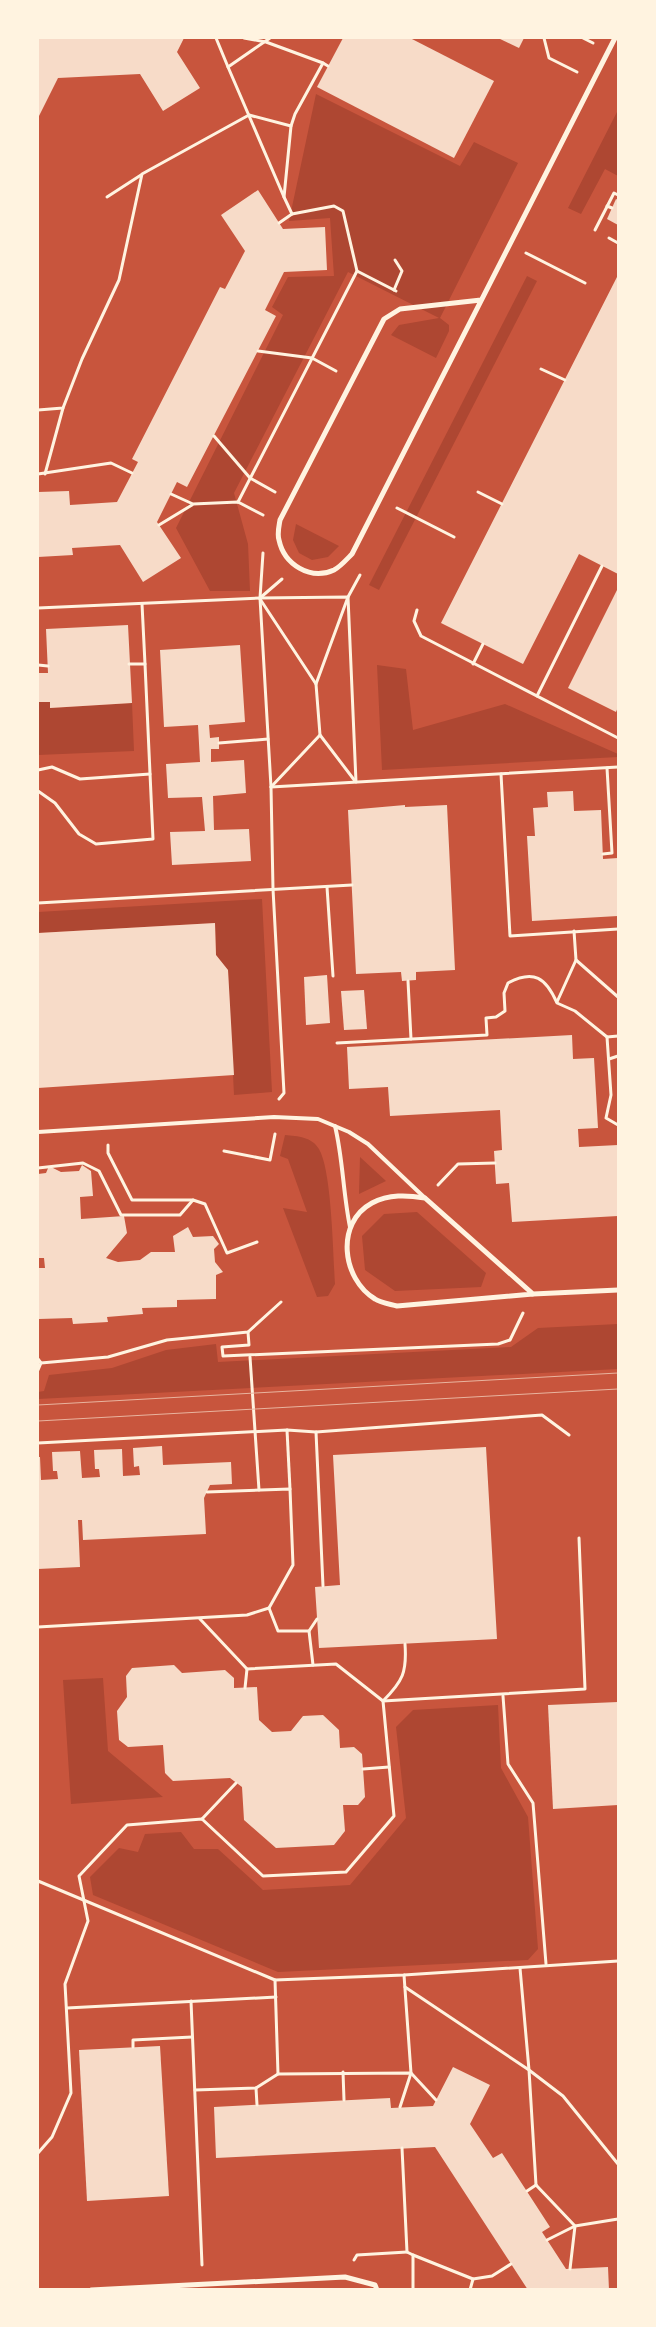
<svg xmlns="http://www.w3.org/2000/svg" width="656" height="2327" viewBox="0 0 656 2327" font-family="Figtree,sans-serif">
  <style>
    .green { fill: #ae4732 }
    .building { fill: #f7dbc8 }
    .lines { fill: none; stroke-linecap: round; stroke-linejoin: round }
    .path { stroke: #fff3e0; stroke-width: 3 }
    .service { stroke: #fff3e0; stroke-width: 4 }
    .minor { stroke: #fff3e0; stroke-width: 5 }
    .tram { stroke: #e9b49f; stroke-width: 1 }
  </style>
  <rect width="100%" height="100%" fill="#c8553d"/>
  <g class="green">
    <path d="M316,94l144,72 14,-24 44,21 -78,155 9,7v6l-13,27 -45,-23 8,-10 40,-7 -91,-46 -114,221 14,51 2,47h-40l-34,-63 107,-213 -11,-8 16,-30 46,-1 -4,-58 -41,3z"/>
    <path d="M618,110v66l-13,-7 -24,45 -13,-6z"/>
    <path d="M527,276l10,5 -158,309 -10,-5z"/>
    <path d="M296,524l43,22 -11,11 -16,3 -13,-7 -6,-13z"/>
    <path d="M377,665l29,4 7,61 92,-26 113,50v3l-236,13z"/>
    <path d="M38,702h12l1,6 81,-5 2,48 -96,4z"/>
    <path d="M262,899l10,193 -38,3 -6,-125 -12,-15 -1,-32 -177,10v-21z"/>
    <path d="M285,1135c13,1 27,2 34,14 13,22 14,107 16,135l-7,12 -11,1 -34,-89 24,4 -19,-53 -8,-3z"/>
    <path d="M360,1157l26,24 -27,13z"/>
    <path d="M417,1212l69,61 -5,14 -86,4 -30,-21 -3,-34 22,-22z"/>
    <path d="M618,1324v45l-580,30v-7l6,-1 5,-16 63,-7 54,-18 50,-6 2,18 293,-15 27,-19z"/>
    <path d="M103,1678l5,73 55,46 -92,7 -8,-124z"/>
    <path d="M498,1705l3,63 27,49 10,132 -10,11 -250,12 -185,-77 -3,-18 29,-29 19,4 7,-18 36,-2 13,17h24l45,41 87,-5 56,-67 -10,-91 17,-17z"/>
  </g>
  <g class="building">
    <path d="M38,38h146l-7,14 23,36 -37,23 -23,-37 -82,4 -20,40z"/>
    <path d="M343,38h67l84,43 -40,77 -137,-71z"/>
    <path d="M498,38h26l-5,10z"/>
    <path d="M258,190l25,39 42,-2 2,43 -43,2 -19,38 11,6 -89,171 -10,-5 -20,40 24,36 -38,24 -23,-37 -48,3 1,7 -35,2v-65l31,-1 1,14 47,-3 21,-40 -6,-3 88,-172 5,2 20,-38 -24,-36z"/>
    <path d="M616,199l2,1v25l-11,-6z"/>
    <path d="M618,275v299l-39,-20 -56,110 -82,-41z"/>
    <path d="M618,588v119l-2,5 -48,-24z"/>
    <path d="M128,625l4,78 -82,5v-6h-12v-29h10l-2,-44z"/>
    <path d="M240,645l5,77 -36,3 1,13 9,-1v12h-8v13l33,-2 2,33 -33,3 1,34 35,-1 2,32 -79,4 -2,-33 35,-1 -3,-34 -34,1 -2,-34 34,-2 -2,-37 -34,2 -4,-77z"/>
    <path d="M573,791l1,20 27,-1 2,49 15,-1v58l-86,5 -5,-85h8l-2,-28 15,-1 -1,-15z"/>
    <path d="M405,805v2l42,-2 8,165 -39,2v8l-14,1 -1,-9 -45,2 -8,-164z"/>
    <path d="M215,923l1,32 12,15 6,105 -196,13v-155z"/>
    <path d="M327,975l3,48 -24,2 -2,-48z"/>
    <path d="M364,990l3,39 -23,1 -3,-39z"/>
    <path d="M572,1035l1,24 21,-1 4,70 -20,1 1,18 39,-2v71l-106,6 -3,-39 -13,1 -2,-33 8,-1 -2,-40 -110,6 -2,-29 -39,2 -2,-42z"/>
    <path d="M82,1165l9,6 2,25 -13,1 1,22 43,-3 3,17 -21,25 12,4 22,-2 11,-8h24l-2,-16 15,-9 5,10 20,-1 6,8 -5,5 1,13 8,10 -7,3v24l-39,1v7l-35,1 1,6 -36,3 1,5 -35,2 -1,-6 -33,1 -1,-51h7l-1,-10h-6v-84l8,-1 3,-7 12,6 18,-1z"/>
    <path d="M162,1446l1,19 68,-3 1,22 -22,1 -6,13 2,36 -123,6 -1,-20h-4l2,47 -42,2v-112h2l1,23 17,-1 -1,-8h-4l-1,-19 28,-1 2,27 18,-1 -1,-8h-4l-1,-19 28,-1 1,27 17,-1 -1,-9 -5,1 -1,-19z"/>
    <path d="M486,1447l11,192 -178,9 -4,-61 25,-2 -7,-130z"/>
    <path d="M174,1665l8,8 43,-3 9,8v10l23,-1 2,33 13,12 19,-1 12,-15 20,-1 16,15 1,18 14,-1 8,7 3,43 -7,8h-15l2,26 -11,14 -58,3 -32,-28 -2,-33 -12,-9 -57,3 -8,-8 -2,-28 -35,2 -9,-7 -2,-29 10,-14 -1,-21 6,-8z"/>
    <path d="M618,1702v103l-65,4 -5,-104z"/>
    <path d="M160,2046l9,150 -82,5 -8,-151z"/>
    <path d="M453,2067l37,18 -20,39 23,34 9,-5 48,74 -8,5 24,37 42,-2 1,23h-81l-93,-143 -219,11 -2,-51 176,-9 1,10 42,-2z"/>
  </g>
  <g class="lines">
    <g class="path">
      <path d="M216,38l12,29 42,-29"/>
      <path d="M244,38l22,4 57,21"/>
      <path d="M544,38l5,20 28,14"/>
      <path d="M583,38l10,5"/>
      <path d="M228,67l56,130"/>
      <path d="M107,197l34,-22"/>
      <path d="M607,206l5,2"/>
      <path d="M279,223l13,-9 -8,-17 7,-71 4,-12 28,-51 5,3"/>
      <path d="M595,230l19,-37 4,2"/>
      <path d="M609,238l9,5"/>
      <path d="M526,253l59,30"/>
      <path d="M357,271l39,20"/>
      <path d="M394,290l8,-19 -7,-11"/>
      <path d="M258,351l54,7 24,13"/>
      <path d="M541,369l24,11"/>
      <path d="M38,410l25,-2 19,-49 37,-79 23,-106 107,-59 42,11"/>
      <path d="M214,436l36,42 25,14"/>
      <path d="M38,474l73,-11 21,10"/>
      <path d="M45,474l18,-66"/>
      <path d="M478,492l24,12"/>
      <path d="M171,494l22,10 45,-2 25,13"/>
      <path d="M238,502l119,-231 -14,-60 -9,-5 -42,8"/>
      <path d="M397,508l57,29"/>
      <path d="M159,525l33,-20"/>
      <path d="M263,553l-3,45 11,189 2,102 11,204 -5,6"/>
      <path d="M260,598l22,-19"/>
      <path d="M260,599l56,85 4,51 35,46"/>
      <path d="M38,608l222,-10 88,-1 8,185"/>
      <path d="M417,610l-3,11 7,15 197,102"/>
      <path d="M129,664h16l-3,-60"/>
      <path d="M473,664l10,-20"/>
      <path d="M38,665l10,1"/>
      <path d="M316,684l32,-87 12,-22"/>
      <path d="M537,696l65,-130"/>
      <path d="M219,743l49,-4"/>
      <path d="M38,770l14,-3 28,12 70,-5"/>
      <path d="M501,774l9,162 108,-7"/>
      <path d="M271,787l347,-20"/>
      <path d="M271,787l49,-52"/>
      <path d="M38,791l17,12 24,31 17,10 57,-5 -8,-175"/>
      <path d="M603,854l9,-1 -5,-85"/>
      <path d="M327,887l6,89"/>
      <path d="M38,903l314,-18"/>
      <path d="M576,960l42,37"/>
      <path d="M408,981l3,58"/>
      <path d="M557,1002l19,-42 -2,-29"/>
      <path d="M607,1037l4,58 -5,23 12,7"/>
      <path d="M337,1043l150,-8 -1,-17 10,-1 9,-6 -1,-18 4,-10c26,-14 38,-5 49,20l18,8 32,26 11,-1"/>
      <path d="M609,1059l9,-3"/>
      <path d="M108,1145v8l24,47h61"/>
      <path d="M224,1151l46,9 5,-26"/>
      <path d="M38,1168l45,-5 16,8 22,44h59l13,-15 12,4 22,49 30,-11"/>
      <path d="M438,1185l20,-21 37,-1"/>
      <path d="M248,1332l1,13 -27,2 1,9 275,-12 12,-4 13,-27"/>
      <path d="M250,1357l9,133"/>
      <path d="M38,1359l3,4"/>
      <path d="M38,1370l3,-7 67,-6 59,-17 81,-8 33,-30"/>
      <path d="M287,1430l3,59"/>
      <path d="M316,1432l7,154"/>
      <path d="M38,1443l249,-13 29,2 226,-17 27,20"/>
      <path d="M269,1608l9,23h31l8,-12"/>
      <path d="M200,1619l47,50 89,-5 47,37 202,-12 -6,-151"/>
      <path d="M38,1627l209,-12 22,-7 24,-43 -3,-76 -83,3"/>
      <path d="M309,1631l4,34"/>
      <path d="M245,1688l2,-19"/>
      <path d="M503,1696l5,68 25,39 13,161"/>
      <path d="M363,1769l26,-2"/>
      <path d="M202,1819l34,-36"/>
      <path d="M38,1881l237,99 129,-5 214,-14"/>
      <path d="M520,1968l9,102 34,26 55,68"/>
      <path d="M275,1980l3,94"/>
      <path d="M405,1987l124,83 7,115 39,41 -5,43"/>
      <path d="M191,2001l11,264"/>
      <path d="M67,2008l209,-11"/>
      <path d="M133,2047v-7l59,-3"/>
      <path d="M343,2072l1,28"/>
      <path d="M256,2088l1,17"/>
      <path d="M195,2090l61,-2 22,-14 133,-1 25,27"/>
      <path d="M400,2107l11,-34 -7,-98"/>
      <path d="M402,2148l5,104 6,3v35"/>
      <path d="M38,2153l14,-16 19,-44 -6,-109 23,-63 -9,-45 48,-51 75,-6 61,57 83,-4 48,-56 -11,-115c20,-20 24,-29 22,-57"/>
      <path d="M527,2191l9,-6"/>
      <path d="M547,2240l28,-14 43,-7"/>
      <path d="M413,2255l60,24 19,-3 19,-12"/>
      <path d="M354,2260l3,-5 50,-3"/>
      <path d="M470,2290l3,-11"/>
    </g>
    <g class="service">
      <path d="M335,1126c8,33 8,67 15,101"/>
      <path d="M38,1132l236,-15 44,2 31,13 19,12 57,54"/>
    </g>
    <g class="minor">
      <path d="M481,300l-81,9 -16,10 -104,201c-1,6 -3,14 -1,20 5,24 31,41 55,30 6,-3 13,-11 18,-16l263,-516"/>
      <path d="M533,1294l-108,-96c-18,-3 -36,-4 -53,5 -37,20 -30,76 3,96 6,4 15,5 22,7l136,-12 85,-4"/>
      <path d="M91,2290l254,-13 30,8 2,5"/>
    </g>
    <g class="tram">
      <path d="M38,1405l580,-32"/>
      <path d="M38,1421l580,-32"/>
    </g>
  </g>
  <rect width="656" height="2327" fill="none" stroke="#fff3e0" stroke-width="78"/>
</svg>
